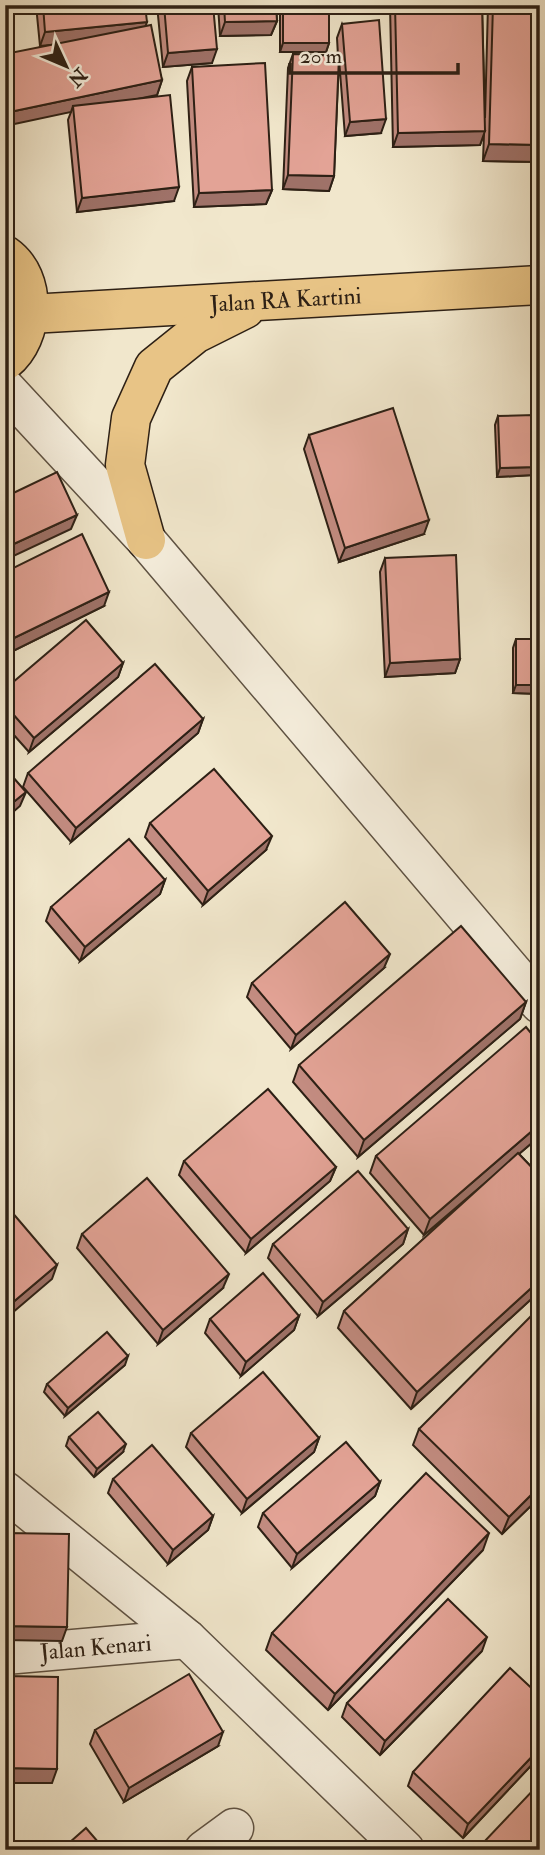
<svg xmlns="http://www.w3.org/2000/svg" width="545" height="1855" viewBox="0 0 545 1855" font-family="'IM FELL Double Pica',serif">
  <style>
    .lines { fill: none; stroke-linecap: round; stroke-linejoin: round }
    .minor-casing { stroke: #5e5243; stroke-width: 41 }
    .tertiary-casing { stroke: #5e5243; stroke-width: 41 }
    .primary-casing { stroke: #2d2015; stroke-width: 41 }
    .minor { stroke: #f6efde; stroke-width: 38 }
    .tertiary { stroke: #f6efde; stroke-width: 38 }
    .primary { stroke: #e8c486; stroke-width: 38 }
    .wall { fill: #c38c81; stroke: #2d2015; stroke-width: 2 }
    .shaded-wall { fill: #9f7269; stroke: #2d2015; stroke-width: 2 }
    .building { fill: #e3a396; stroke: #2d2015; stroke-width: 2 }
    .labels { text-anchor: middle; stroke-width: 6; stroke-linejoin: round; paint-order: stroke }
    .street-label { font-size: 23px; fill: #2d2015; stroke: #f6efde }
  </style>
  <rect width="100%" height="100%" fill="#f1e7cc"/>
  <filter id="stains"><feTurbulence type="fractalNoise" baseFrequency=".00286" numOctaves="4"/><feColorMatrix values="0 0 0 0 .2 0 0 0 0 .09 0 0 0 0 .02 0 0 0 .5 -.17"/></filter>
  <radialGradient id="worn" r=".72"><stop offset=".6" stop-color="#630" stop-opacity="0"/><stop offset="1" stop-color="#630" stop-opacity=".3"/></radialGradient>
  <g class="lines">
    <defs>
      <g id="minor">
        <path d="M5,1491l182,148 218,211"/>
        <path id="s1" d="M5,1655l182,-16"/>
        <path d="M204,1850l30,-22"/>
      </g>
      <path id="tertiary" d="M5,388l141,152 394,464"/>
      <g id="primary">
        <path d="M5,255c33,23 30,82 0,106"/>
        <path id="s2" d="M30,314l510,-29"/>
        <path d="M146,540l-21,-75 6,-47 23,-51 41,-33 50,-25"/>
      </g>
    </defs>
    <use href="#minor" class="minor-casing"/>
    <use href="#tertiary" class="tertiary-casing"/>
    <use href="#primary" class="primary-casing"/>
    <use href="#minor" class="minor"/>
    <use href="#tertiary" class="tertiary"/>
    <use href="#primary" class="primary"/>
  </g>
  <g class="wall">
    <path d="M36,5h109v21l17,54 -5,15 -23,4 40,102 -97,11 -9,-92 3,-8 -18,-67 -13,1z"/>
    <path d="M157,5h56l-1,58 -49,4z"/>
    <path d="M218,5h58l1,16 -6,14 -51,1z"/>
    <path d="M280,5h49v38l-3,9h-46z"/>
    <path d="M390,5h92l3,113 3,-113h52v157l-57,-1 1,-28 -4,12 -87,2z"/>
    <path d="M342,24l39,109 -36,3 -6,-77 -5,117 -5,15 -46,-2 5,-121 5,-14 45,2 -1,-18z"/>
    <path d="M192,67l80,123 -6,14 -72,3 -7,-126z"/>
    <path d="M498,416l38,51 -3,8 -36,2 -2,-52z"/>
    <path d="M309,435l115,99 -85,28 -35,-113z"/>
    <path d="M385,558l75,101 -5,14 -70,4 -5,-105z"/>
    <path d="M5,572l99,34 -95,47 -4,-7z"/>
    <path d="M516,639h24v55l-27,-1v-45z"/>
    <path d="M123,663l-5,14 -89,75 -24,-27v-36z"/>
    <path d="M203,719l-5,14 -127,109 -48,-55 5,-14z"/>
    <path d="M150,823l116,27 -63,55 -58,-68z"/>
    <path d="M165,880l-5,14 -80,67 -34,-40 5,-14z"/>
    <path d="M384,968l-93,81 -44,-52 5,-14z"/>
    <path d="M526,1002l-6,17 -162,138 -65,-75 6,-17z"/>
    <path d="M540,1044v92l-21,18 21,22v115l-129,118 -73,-81 6,-17 140,-127 -60,51 -54,-62 6,-17z"/>
    <path d="M184,1161l152,6 -6,14 -84,72 -67,-78z"/>
    <path d="M408,1229l-5,15 -85,72 -50,-58 5,-14z"/>
    <path d="M82,1234l141,54 -65,56 -81,-96z"/>
    <path d="M299,1316l-5,14 -53,46 -36,-43 5,-14z"/>
    <path d="M125,1365l-60,51 -21,-24 3,-8z"/>
    <path d="M419,1429l121,68 -38,37 -89,-89z"/>
    <path d="M191,1433l128,5 -5,14 -72,61 -56,-66z"/>
    <path d="M69,1437l54,15 -29,25 -28,-31z"/>
    <path d="M113,1479l100,37 -5,14 -40,34 -60,-71z"/>
    <path d="M380,1482l-5,14 -83,72 -34,-41 5,-14z"/>
    <path d="M483,1550l-155,160 -62,-60 6,-17z"/>
    <path d="M540,1557v16l-6,-5 4,-9z"/>
    <path d="M482,1651l-102,104 -38,-38 5,-14z"/>
    <path d="M540,1696v60l-77,82 -55,-52 5,-14z"/>
    <path d="M95,1730l123,16 -94,56 -34,-58z"/>
    <path d="M482,1844l58,6h-60z"/>
  </g>
  <g class="shaded-wall">
    <path d="M277,21l-6,14 -51,1 5,-14z"/>
    <path d="M147,22l-5,14 -102,10 5,-14z"/>
    <path d="M283,43h46l-3,9h-46z"/>
    <path d="M217,49l-5,14 -49,4 5,-14z"/>
    <path d="M162,80l-5,15 -83,17 -1,-6 -2,6 -66,14v-13z"/>
    <path d="M386,119l-5,14 -36,3 5,-14z"/>
    <path d="M485,131l-5,14 -87,2 5,-14z"/>
    <path d="M489,144l51,1v17l-57,-1z"/>
    <path d="M288,175l46,1 -5,15 -46,-2z"/>
    <path d="M179,187l-5,14 -97,11 5,-14z"/>
    <path d="M272,190l-6,14 -72,3 5,-14z"/>
    <path d="M536,467l-3,8 -36,2 3,-9z"/>
    <path d="M77,515l-6,14 -66,31v-12z"/>
    <path d="M429,520l-5,14 -85,28 6,-14z"/>
    <path d="M109,592l-5,14 -95,47 5,-15z"/>
    <path d="M460,659l-5,14 -70,4 5,-14z"/>
    <path d="M123,663l-5,14 -89,75 5,-14z"/>
    <path d="M516,685h24v9l-27,-1z"/>
    <path d="M203,719l-5,14 -127,109 5,-14z"/>
    <path d="M26,792l-6,14 -15,13v-10z"/>
    <path d="M272,836l-6,14 -63,55 5,-14z"/>
    <path d="M165,880l-5,14 -80,67 5,-14z"/>
    <path d="M390,954l-6,14 -93,81 5,-14z"/>
    <path d="M526,1002l-6,17 -162,138 6,-17z"/>
    <path d="M540,1124v12l-116,99 6,-16z"/>
    <path d="M336,1167l-6,14 -84,72 5,-14z"/>
    <path d="M408,1229l-5,15 -85,72 5,-14z"/>
    <path d="M57,1265l-5,14 -47,40v-10z"/>
    <path d="M229,1274l-6,14 -65,56 5,-14z"/>
    <path d="M540,1280v11l-129,118 6,-17z"/>
    <path d="M299,1316l-5,14 -53,46 5,-14z"/>
    <path d="M128,1356l-3,9 -60,51 3,-8z"/>
    <path d="M319,1438l-5,14 -72,61 5,-14z"/>
    <path d="M126,1444l-3,8 -29,25 3,-8z"/>
    <path d="M380,1482l-5,14 -83,72 5,-14z"/>
    <path d="M540,1486v11l-38,37 7,-17z"/>
    <path d="M213,1516l-5,14 -40,34 5,-14z"/>
    <path d="M489,1533l-6,17 -155,160 7,-16z"/>
    <path d="M5,1626l62,1 -5,14 -57,-1z"/>
    <path d="M487,1637l-5,14 -102,104 5,-14z"/>
    <path d="M223,1732l-5,14 -94,56 5,-14z"/>
    <path d="M540,1748v8l-77,82 5,-14z"/>
    <path d="M5,1768l52,1 -5,14h-47z"/>
  </g>
  <g class="building">
    <path d="M43,5h102l2,17 -102,10z"/>
    <path d="M164,5h49l4,44 -49,4z"/>
    <path d="M224,5h52l1,16 -52,1z"/>
    <rect x="283" y="5" width="46" height="38"/>
    <path d="M395,5h87l3,126 -87,2z"/>
    <path d="M493,5h47v140l-51,-1z"/>
    <path d="M379,20l7,99 -36,3 -8,-98z"/>
    <path d="M151,25l11,55 -157,33v-59z"/>
    <path d="M293,54l46,2 -5,120 -46,-1z"/>
    <path d="M265,63l7,127 -73,3 -7,-126z"/>
    <path d="M170,95l9,92 -97,11 -9,-92z"/>
    <path d="M393,408l36,112 -84,28 -36,-113z"/>
    <path d="M534,415l2,52 -36,1 -2,-52z"/>
    <path d="M57,472l20,43 -72,33v-51z"/>
    <path d="M82,534l27,58 -95,46 -9,-17v-49z"/>
    <path d="M456,555l4,104 -70,4 -5,-105z"/>
    <path d="M86,620l37,43 -89,75 -29,-33v-16z"/>
    <rect x="516" y="639" width="24" height="46"/>
    <path d="M155,664l48,55 -127,109 -48,-55z"/>
    <path d="M5,768l21,24 -21,17z"/>
    <path d="M214,769l58,67 -64,55 -58,-68z"/>
    <path d="M129,839l36,41 -80,67 -34,-40z"/>
    <path d="M345,902l45,52 -94,81 -44,-52z"/>
    <path d="M461,926l65,76 -162,138 -65,-75z"/>
    <path d="M526,1027l14,17v80l-110,95 -54,-63z"/>
    <path d="M268,1089l68,78 -85,72 -67,-78z"/>
    <path d="M518,1153l22,23v104l-123,112 -73,-81z"/>
    <path d="M358,1171l50,58 -85,73 -50,-58z"/>
    <path d="M147,1178l82,96 -66,56 -81,-96z"/>
    <path d="M5,1204l52,61 -52,44z"/>
    <path d="M263,1273l36,43 -53,46 -36,-43z"/>
    <path d="M540,1307v179l-31,31 -90,-88z"/>
    <path d="M107,1332l21,24 -60,52 -21,-24z"/>
    <path d="M263,1372l56,66 -72,61 -56,-66z"/>
    <path d="M98,1412l28,32 -29,25 -28,-32z"/>
    <path d="M346,1442l34,40 -83,72 -34,-41z"/>
    <path d="M152,1445l61,71 -40,34 -60,-71z"/>
    <path d="M426,1473l63,60 -154,161 -63,-61z"/>
    <path d="M5,1533l64,1 -2,93 -62,-1z"/>
    <path d="M448,1599l39,38 -102,104 -38,-38z"/>
    <path d="M510,1668l30,28v52l-72,76 -55,-52z"/>
    <path d="M189,1674l34,58 -94,56 -34,-58z"/>
    <path d="M5,1676l53,1 -1,92 -52,-1z"/>
    <path d="M538,1785l2,2v63h-53l-5,-6z"/>
    <path d="M86,1828l19,22h-44z"/>
  </g>
  <g class="labels">
    <g class="street-label">
      <text dy="8" stroke="none"><textPath href="#s2" startOffset="256">Jalan RA Kartini</textPath></text>
      <text dy="8" stroke="none"><textPath href="#s1" startOffset="91">Jalan Kenari</textPath></text>
    </g>
  </g>
  <rect width="545" height="1855" fill="none" stroke="#f1e7cc" stroke-width="28"/>
  <rect x="7" y="7" width="531" height="1841" fill="none" stroke="#2d2015" stroke-width="3.5"/>
  <rect x="14" y="14" width="517" height="1827" fill="none" stroke="#2d2015" stroke-width="2"/>
  <g transform="translate(66 66) rotate(134)" stroke="#f6efde" stroke-width="5" paint-order="stroke">
  <path d="M0-5L12 26L0 18L-12 26Z" fill="#2d2015"/>
  <text y="-10" font-size="19" font-weight="bold" text-anchor="middle" fill="#2d2015">N</text>
  </g>
  <path d="M290 63v10h168v-10" fill="none" stroke="#2d2015" stroke-width="3.5"/>
  <text x="300" y="63" font-size="21" fill="#2d2015" stroke="#f6efde" stroke-width="5" paint-order="stroke">20 m</text>
  <rect width="100%" height="100%" filter="url(#stains)"/>
  <rect width="100%" height="100%" fill="url(#worn)"/>
</svg>
